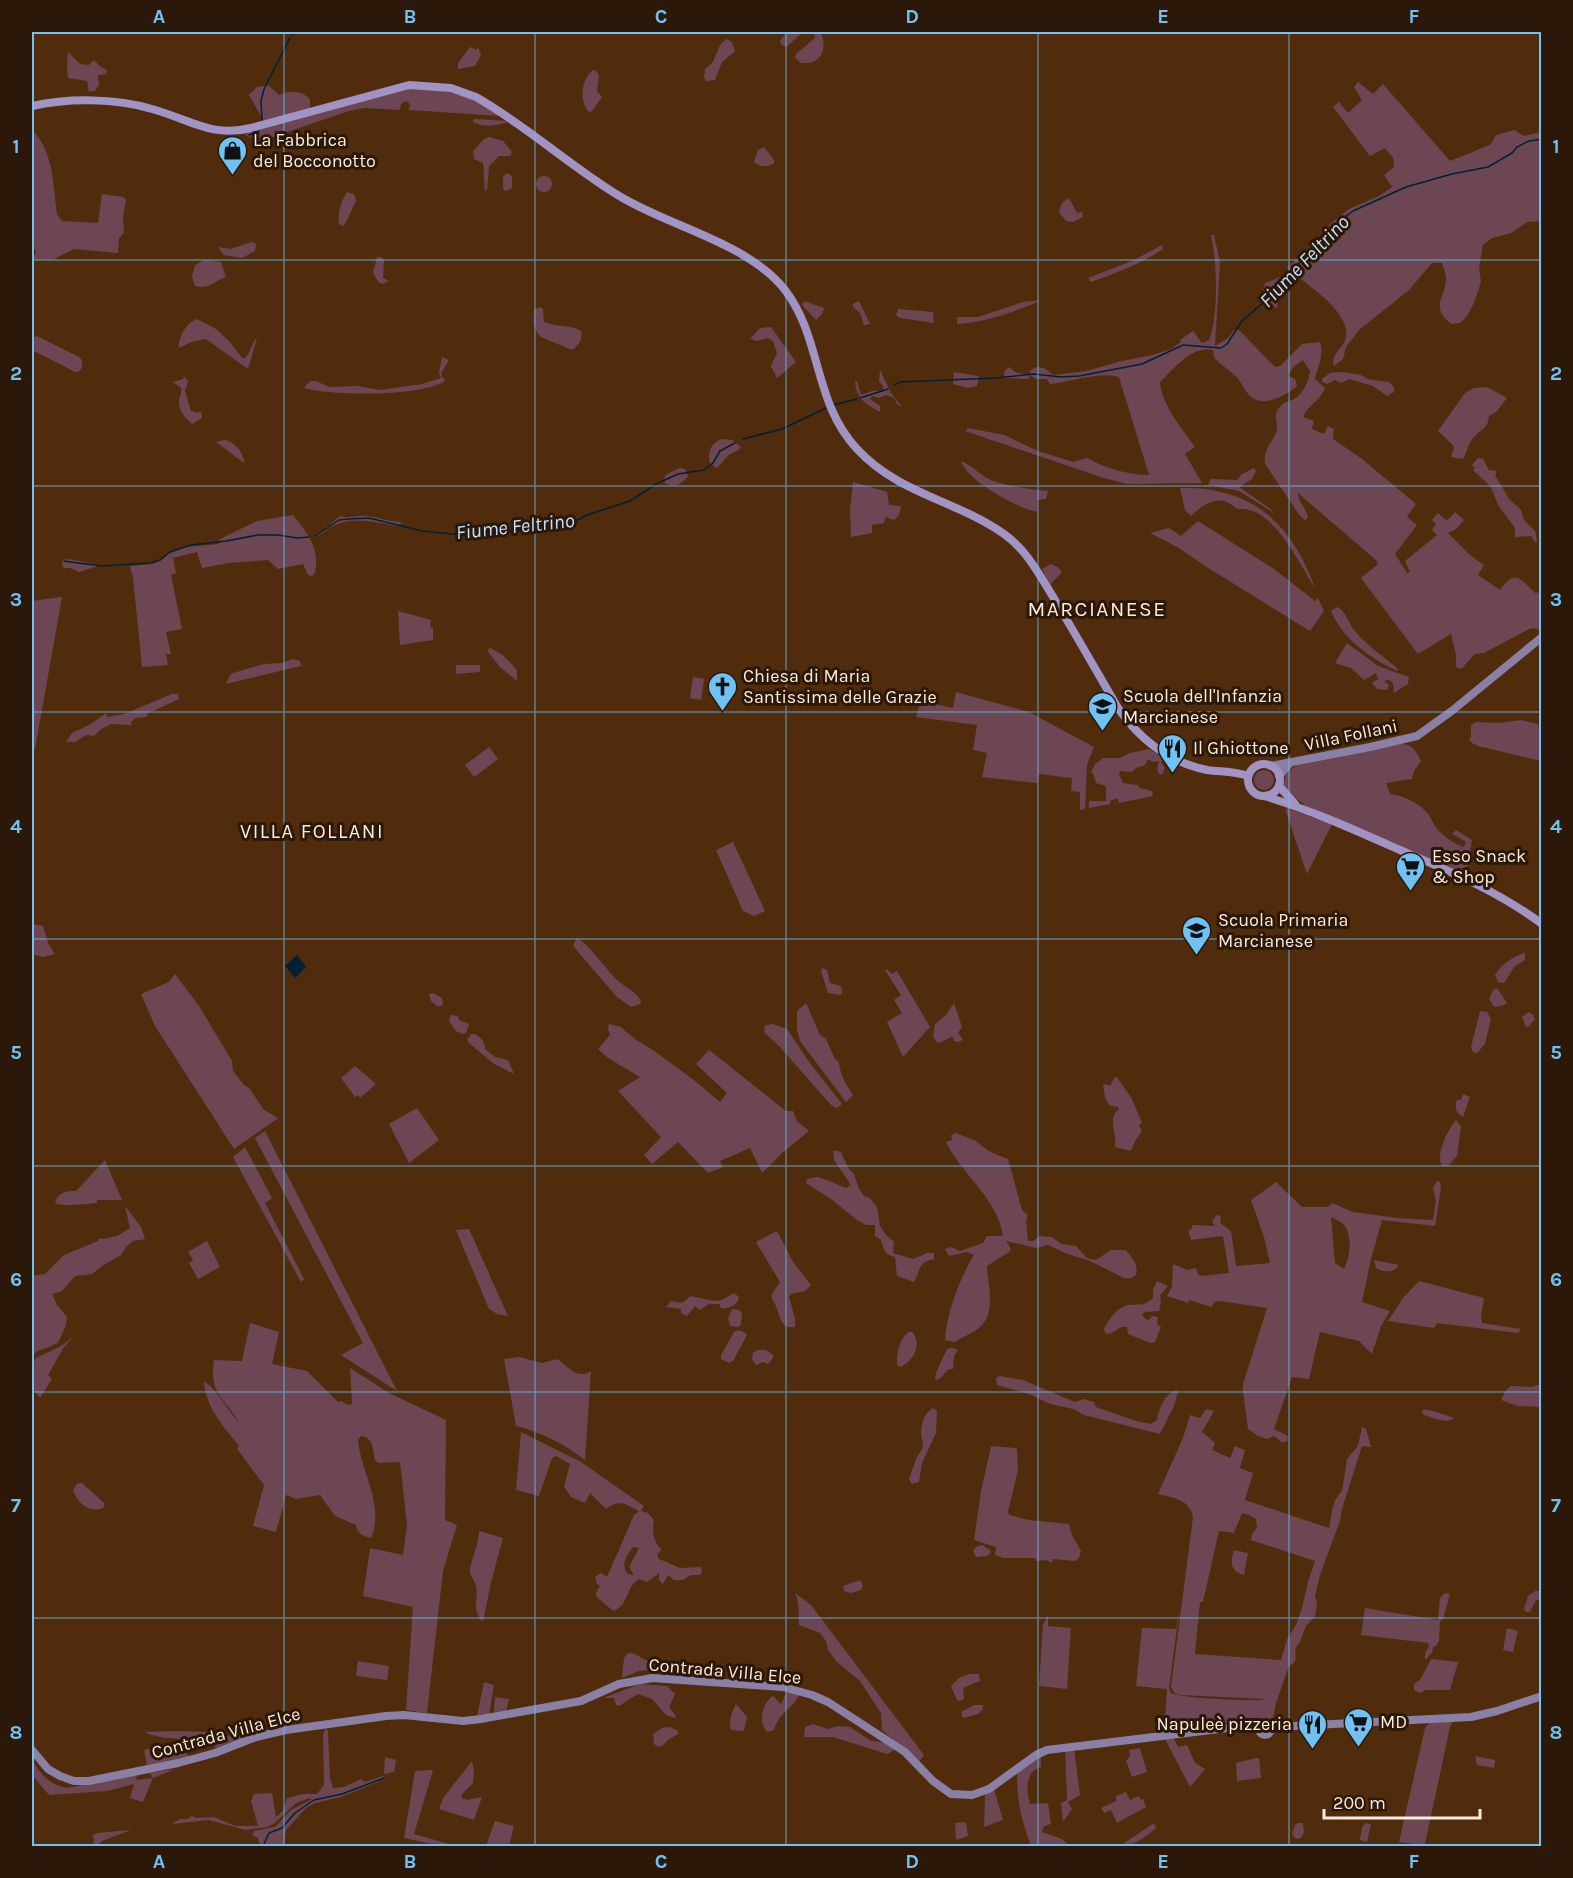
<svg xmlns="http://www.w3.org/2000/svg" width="1573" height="1878" viewBox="0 0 1573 1878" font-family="Karla,sans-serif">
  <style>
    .green { fill: #6c4653; fill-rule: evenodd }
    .water { fill: #002134 }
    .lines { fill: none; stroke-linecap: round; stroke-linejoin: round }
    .stream { stroke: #002134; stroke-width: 1.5 }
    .secondary { stroke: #8a7fa5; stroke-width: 8 }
    .primary { stroke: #a193c4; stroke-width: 8 }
    .grid { fill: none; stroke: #70c2f4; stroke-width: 1.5; stroke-opacity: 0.55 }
    .labels { text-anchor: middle; stroke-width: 6; stroke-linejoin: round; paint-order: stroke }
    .poi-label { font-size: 18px; fill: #fceade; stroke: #2c1808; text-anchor: start }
    .street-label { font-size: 18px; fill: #fceade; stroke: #2c1808 }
    .water-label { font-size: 20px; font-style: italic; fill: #c2e3fa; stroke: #2c1808 }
    .neighbourhood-label { font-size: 20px; letter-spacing: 1.5px; fill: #fceade; stroke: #2c1808 }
    .quarter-label { font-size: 21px; letter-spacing: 1.5px; fill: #fceade; stroke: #2c1808 }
    .neatline { fill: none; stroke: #70c2f4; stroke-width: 2 }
    .grid-label { font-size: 20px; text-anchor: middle; font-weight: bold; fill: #70c2f4 }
  </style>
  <rect width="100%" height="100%" fill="#502c0d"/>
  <g class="green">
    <path d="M787,32h16l-17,15 -5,-3 -1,-3z"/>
    <path d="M814,32h7c6,18 2,32 -20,31l-6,-6 1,-3 19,-16z"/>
    <path d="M726,39l6,3 3,9 -13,11 -7,18 -9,1 -2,-4 1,-8 8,-7 7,-17z"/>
    <path d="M470,47l7,3 1,-3 3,8 -6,11 -17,3v-6z"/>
    <path d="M68,52l12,12 9,1 5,-5 7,7 6,3 -1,4 -8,1 1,10 -4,6 -6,1 -2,-11 -19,-3 -1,-13z"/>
    <path d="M593,70l3,1 3,4 -2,16 5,6 -10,14 -3,1c-10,-11 -8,-33 4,-42z"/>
    <path d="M1358,82l15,12 10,-10 67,77 37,-15 4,-2 5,-9 18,-5 10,6 17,-4v89l-14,1 -16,11 -19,5 -9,7 -4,22 2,15 -7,21 -7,13 -7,7 -9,1c-22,-19 -5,-25 -5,-46 0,-5 -3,-10 -4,-15h-10l-23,27 -50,40 -13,17 -3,12 -9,7c-3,-8 3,-14 8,-20 18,-25 -25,-54 -41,-67 -9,-1 -20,6 -22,16 -2,6 0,9 -3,14l-13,-17 2,-9 26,-10 -4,-5 37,-35 6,-9 19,-15 30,-13 13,-9 -8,-12 10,-8 -1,-9 -8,-10 -15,8 -37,-49 6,-5 9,11 14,-13 -8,-13z"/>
    <path d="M268,85l11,10c11,-5 22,-5 31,4v10l-46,12 -15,-26 8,-8z"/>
    <path d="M433,88l33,7 35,21 -92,-6 1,-6 -4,-3 -5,3 -1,6 -35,-2 -16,3 -88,30 -16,-6 3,-3 150,-43z"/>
    <path d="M474,119l34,2 1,1c-12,3 -25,6 -36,0z"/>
    <path d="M32,130c22,21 21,56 25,84l5,7 36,2 4,-29 21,3 3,3 -3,17 1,16 -5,5 -1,15 -44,-4 -20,10 -22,1v-3l4,-4 -4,-14z"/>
    <path d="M489,137l14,4 9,11 -2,4h-11l-10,10 -2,24 -2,1 -2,-28 -9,-4 -1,-8 11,-12z"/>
    <path d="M764,147l11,14 -2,3c-5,3 -15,3 -19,-2l4,-12z"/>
    <path d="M507,173l5,3v12l-6,3 -3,-2v-12z"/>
    <circle cx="544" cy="184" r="8"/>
    <path d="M347,192l7,2 2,7 -12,25 -5,-2c-2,-10 2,-23 8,-32z"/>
    <path d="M1069,198l8,15 5,-1 1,5 -10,5 -7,-1 -7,-9 3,-9z"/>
    <path d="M1211,235h3l6,27 -5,84 13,-8 6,-8h5l36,37 5,-1 22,-22 18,-2c4,15 -2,24 -5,37l10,9c-4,12 -17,17 -22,29l11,4 -2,8 12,5 4,-8 6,3 -1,10 29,20 54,45 -9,13 10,8 -22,29 12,19 3,-1 -5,-11 32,-26 -5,-5 4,-6 -4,-4 6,-7 9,8 8,-9 9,8 -8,9 -8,4 22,22 14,10 -6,10 22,15c16,-23 22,-9 35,3l6,-1v39l-7,-3 -5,1 -45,24 -9,1 -14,15 -5,-2v-12l-5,-21 -33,20 -57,-76 17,-14 -1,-3 -79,-68c0,9 9,16 10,25l-3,2 -5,-4 -35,-52c-2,-19 11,-23 12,-36 0,-8 -3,-11 1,-19 5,-7 9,-7 16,-10 9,-5 15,-18 16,-28l-7,-11 -10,7 -5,9 7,3 2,7c-11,10 -34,22 -47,10 -5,-5 -7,-11 -11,-16 -7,-9 -17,-14 -25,-22l-1,-8c-21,-5 -39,19 -53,32 2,24 21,45 35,65l-10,7 17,29 -75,1 -23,-6 -139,-47 3,-3 36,7 34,16 35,11 14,-4c17,10 42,17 62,17l-30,-98c-19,-6 -48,5 -69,7l-3,-5h-11l-6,-4 -2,4 -23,-1 -1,-5 1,-3 5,-3 5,5 14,3 2,-5 6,-3 7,1 9,7 33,-4 36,-10 31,-6 18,-6 10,-7 -1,-2 13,-9 9,12 7,-3c10,-26 8,-78 2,-105z"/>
    <path d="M252,242l4,2 -1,7 -13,7 -18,-3 -6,-8 12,2z"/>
    <path d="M1162,245l1,4c-22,15 -47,24 -72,33l-3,-4 44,-17z"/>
    <path d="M377,257h4l3,3 -1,18 6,3 -6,3 -4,-1 -6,-10z"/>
    <path d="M205,260l16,2 5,15c-12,4 -18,13 -31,9l-3,-9 3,-12z"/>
    <path d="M1042,300c-28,12 -54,22 -85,24v-7h21l45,-15z"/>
    <path d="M804,301l20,7 -2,6 -6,6 -14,-15z"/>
    <path d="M859,301l11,23 -6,1 -4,-12 -7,-6v-3z"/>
    <path d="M540,307l3,2 1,13c12,5 27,3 37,9 3,7 -3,15 -9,19l-31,-13c-8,-8 -8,-16 -7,-27z"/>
    <path d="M898,309l35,3 1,11 -34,-5 -4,-3z"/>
    <path d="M197,319l19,10 13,12 14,18c8,-4 7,-15 14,-21l-9,31 -42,-30 -15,3 -12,6c-1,-11 7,-25 18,-29z"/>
    <path d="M771,327l25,35 -19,16 -6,-12 6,-13 -4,-12 -5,-3 -11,3 -7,-2 10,-11z"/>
    <path d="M37,336l42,21 3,3v8l-4,4h-3l-43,-22v-12z"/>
    <path d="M442,357l7,3 -8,13 2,5 3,2c-21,17 -115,16 -142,8l6,-7h6l13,6 28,-1 23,4 42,-6 19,-6 -2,-5z"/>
    <path d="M880,370l11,23 11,14 -5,-3 -3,-6 -8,-3 -7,3 -7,-2 -2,3 10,7v5h-2c-14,-8 -21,-13 -23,-29l2,-1 4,14 11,-4h11v-5l-4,-5z"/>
    <path d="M954,372l25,4 -2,10 -9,2 -15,-4z"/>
    <path d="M1343,372l18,3 6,4 22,3 5,5v5l-7,4 -14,-10 -24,-7 -8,4 -6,-3 -8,4 -5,-2v-3l8,-6z"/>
    <path d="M184,376l4,5 -3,10 6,20 7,2 3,-2 1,7 -10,6c-6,-4 -13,-14 -13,-21 0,-6 3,-9 2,-15l-8,-6 10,-3z"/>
    <path d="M1487,387l20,11 -11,14 -7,4c-1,12 -7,13 -14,20 -6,5 -8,16 -12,23l-12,-2 3,-9 -1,-3 -15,-14 27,-38 9,-5z"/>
    <path d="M722,439l10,1 9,7c-4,5 -7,4 -12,8 -5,4 -7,10 -13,13l-6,-5c-3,-12 1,-20 12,-24z"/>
    <path d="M224,440c10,1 20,13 20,23l-28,-21z"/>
    <path d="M1478,458l5,1 6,11 8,1 -2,4 14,24 12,11 3,10 11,11 2,10 -2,1 -4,-6 -16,1v-9l-17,-23 -7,-18 -18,-17 2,-2 -3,-3z"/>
    <path d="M961,461c13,5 20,16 33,20 17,6 36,8 54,10l-2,8 -9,1v12c-20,-4 -71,-32 -76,-51z"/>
    <path d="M680,468l5,1 3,7c-6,8 -15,13 -24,6l1,-7z"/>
    <path d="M1254,468l2,3 -4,8 -13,8 30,21 5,5 -35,-22 -31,-6 3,-6 26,1 5,-6z"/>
    <path d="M853,482l34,10 2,13 12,1 -2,9 -5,5 -8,-3 -2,6 -12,2v8l-21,4 -1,-27z"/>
    <path d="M1180,488c72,-2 111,35 135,100 -17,-26 -42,-83 -78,-79 -16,-16 -32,-7 -46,7l-6,-6z"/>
    <path d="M293,515c15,19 27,33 22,58l-3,3 -4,-1 -5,-11 -25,5 -10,-9 -40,3 -26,5 -5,-16 -24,6 3,15 -5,2 11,54 -16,3 5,22h-5l2,11 -26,2 -9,-89 -3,-12 22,-2 10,-4 6,-6 17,-7 34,-3v-4l5,-3 33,-16z"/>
    <path d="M340,516c9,3 17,-1 26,0 12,1 23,6 36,6l-5,4c-20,-3 -41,-10 -62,-1 -7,3 -12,9 -20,12z"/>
    <path d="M1198,521l76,48 41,32 3,-3 6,13 -14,20 -105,-65 -26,-18 -29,-15 19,-5 12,8z"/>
    <path d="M66,559c8,1 26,4 32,7l-19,6 -9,-4h-7l-1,-7z"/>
    <path d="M1051,564l8,4 3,4 -12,13 -8,-16z"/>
    <path d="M62,597l-27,152 -3,1v-149z"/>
    <path d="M1337,607c9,4 11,15 17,23 14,17 28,25 44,39l-1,2c-26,-13 -54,-31 -66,-60z"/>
    <path d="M398,611l33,9 -1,7 3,1v12l-33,5z"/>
    <path d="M1347,643l31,23 31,11 -1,7 -14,9 -1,-10 -4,-3h-3l-1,2 4,3 -2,5 -10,-1 -5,-6 6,-4 -2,-6 -12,7 -13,-12 -16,-5z"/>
    <path d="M489,647l14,8 14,15v11l-17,-14 -12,-15z"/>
    <path d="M292,659l8,2 1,5 -75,18 4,-9 3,-2 31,-9 19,-1z"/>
    <path d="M456,665h24v7l-24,2z"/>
    <path d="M693,677l11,2 -3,21 -11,-2z"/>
    <path d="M956,692l73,20 65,35 -7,18 -2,44 -5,1v-18l-9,-1 1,-13 -33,-4 -2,9 -55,-6 5,-24 -14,-3 4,-25 -61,-8 5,-16 32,7z"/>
    <path d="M172,694h6l1,5 -32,15v3l-11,1 -5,4 1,3 -21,-1 -10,5 -7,7 -8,-1 -11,7h-9l6,-9 19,-9 15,-11 1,4 17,-3z"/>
    <path d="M1521,720l17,4 3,14v23l-63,-15 -6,-3 -3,-4 2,-2v-12l5,-3 23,1z"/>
    <path d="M1400,744c13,0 16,7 21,17l-7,10 -2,8 -26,4 4,11c12,1 29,9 37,19 5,5 7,14 13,19 7,7 15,12 24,15l2,-5 -14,-8 4,-4 16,10 -6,35 -160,-69 -23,-18 3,-15 13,-10z"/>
    <path d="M489,747l9,12 -24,18 -9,-12z"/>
    <path d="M1149,749l17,10 -5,3 4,6 -3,7 -3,-1 -2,-5 2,-8 -6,1 -5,-3 -3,6 -9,3 -4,4 -12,-1 -1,3 4,9 14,2 3,3 12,3 1,5 -34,7 -1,-5 -8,3v3l-21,4v-7h17v-15l-10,-3 -3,-10h-2l4,-9 8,-6h17l10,-5z"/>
    <circle cx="1264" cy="780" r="10"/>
    <path d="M1286,808l46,16 -25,50 -21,-62z"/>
    <path d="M733,842l32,69 -11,5 -11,-5 -27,-61z"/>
    <path d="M32,924l11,2 5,17 7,11 -12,3 -11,-3z"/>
    <path d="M577,938c11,5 29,31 39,41 9,9 19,11 25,22l-1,3 -9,3 -14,-10 -39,-45 -5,-7z"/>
    <path d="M1525,953v7l-10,6 -11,17 -6,-1 -3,-7c7,-11 18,-19 30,-22z"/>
    <path d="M822,968l5,2 3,13 11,3 1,7 -2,2 -12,-2 -7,-22z"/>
    <path d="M887,969l5,5 5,-3 33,56 -27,30 -16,-35 15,-9 -8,-13 7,-5 -16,-25z"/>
    <path d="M175,974l24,32 33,55 1,10 11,14 5,3 15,22 14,8 -44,31 -79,-123 -14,-32 28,-12z"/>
    <path d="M1497,988l10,15 -3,2 -10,2 -5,-8 4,-9z"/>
    <path d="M433,993l9,5 1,5 -1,3h-5l-6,-5 -2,-7z"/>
    <path d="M806,1003l14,32 6,4 9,20 4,3c1,13 7,22 14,33l-7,7 -46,-61 -3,-11v-19z"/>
    <path d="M954,1003l8,24 -4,6 5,7 -5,2 -4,-1 -1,-4c-5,0 -9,5 -15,6l-5,-6 2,-13 10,-8z"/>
    <path d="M1480,1011l7,1 4,7 -6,25 -8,9 -4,-1 -2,-5z"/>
    <path d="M1529,1012l4,3 2,4 -6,7 -3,1 -4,-10z"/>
    <path d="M451,1015l7,1 1,4 10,4 -3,9 -4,1 -6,-3 -7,-10z"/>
    <path d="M609,1024l12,3 15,13 17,10 42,31 25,21 7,-9 -31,-29 13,-14 77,61h7l4,10 12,10 -27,22 -20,20 -12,-25 -30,13 3,6 -15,6 -30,-31 -26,22 -8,-9 17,-18 -43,-46 22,-14 -32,-19 -10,-9 12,-14 -2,-6z"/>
    <path d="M773,1024l14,5 22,33 33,42 -5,4 -6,-3 -52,-59 -15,-14 1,-7z"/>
    <path d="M471,1034c8,0 14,7 14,15l10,8 13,3 6,14 -20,-10 -25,-21 -2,-3z"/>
    <path d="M355,1066l21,18 -16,14 -2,-3 -3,2 -14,-19z"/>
    <path d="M1115,1077h2l15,22 10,24 -3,2 3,6 -7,10 -4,10 -16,-4c3,-15 -9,-27 4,-38l-1,-2 -9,-2 -4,-8 -2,-12 2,-1 5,2z"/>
    <path d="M1463,1094l7,3 -7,20c-7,-4 -9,-10 -6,-17h4z"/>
    <path d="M417,1108l22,32 -30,23 -20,-39z"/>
    <path d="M1456,1120l5,7 -4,29 -9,10h-6c-7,-12 6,-36 14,-46z"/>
    <path d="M265,1131l132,260 -56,-36 22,-12 -108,-205z"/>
    <path d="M956,1133l20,8 14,11 18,7 14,51 6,5 -2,5 2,21h5l7,-5 12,1 9,7 15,2 11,12 9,2 15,-10h15c6,9 13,13 10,25l-5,3h-7l-34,-17 -25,-8 -17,-8 -12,3 -30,-7 5,8 -2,3 -22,14c1,23 11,50 -12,65 -7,4 -14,7 -21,11l-9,-2c1,-25 16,-65 29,-85l-7,-3 -18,4 -4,-7 6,-2 9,4 23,-8 4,-7h16c-5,-37 -41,-61 -57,-94l6,-2 -1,-5z"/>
    <path d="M245,1147l27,51 -7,5 39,76 -3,3 -68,-125z"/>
    <path d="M833,1150l8,2 7,16 6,6 5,15 5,7 6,2 7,9 3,19 6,9 8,7 -1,11 20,6 14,-6h7v6c-18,4 -12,10 -20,23l-17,-6 -2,-19c-11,-2 -11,-8 -14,-17l-6,-4v-11h-9l-9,-5 -26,-21 -25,-16 1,-4 10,-2 7,2 22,9 5,-3 -17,-25z"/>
    <path d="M105,1160l17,40h-25v3c-10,1 -35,4 -42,0 3,-11 11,-12 21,-12z"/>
    <path d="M1437,1181l3,1 1,5 -6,39 -53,-6 -11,39 -9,43 28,9 -9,15 -9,28 -13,-13 -39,-9 -11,47 -17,-2 -18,52 14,7 -1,6h-6l-7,-6 -7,3 -9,-3 -10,-7 -5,-37v-8l24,-76 -47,-7 -6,1 -2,5 -23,-7 -1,3 -21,-7 5,-9 1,-23 14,6 9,-2 2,6 3,2 28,-3 -6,-37 -32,4 -3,-9 4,-3v-3l23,1 -3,-4 4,-7 5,1 -1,7 11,8 5,35 34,-3 -6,-26 -13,-37 25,-18 26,25h26l4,-4 21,9 44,6 36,2 3,-20 -3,-12zM1331,1217c4,2 10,5 13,8 9,11 6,33 0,44l-9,-6z"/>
    <path d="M125,1206l16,21 4,12 -12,2 -7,6 -5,8 -19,11 -10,8 -17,2 -13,15 -10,3 5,11 10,12 -1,8 -8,18 -22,9 -4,5v-81l13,-2 19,-19 34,-14 1,-3 4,1 14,-3 13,-8z"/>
    <path d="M469,1229l39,87 -11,-2 -8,-5 -33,-79z"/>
    <path d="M777,1231l16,31 18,23 -6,6 -14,3 -2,3 6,21v9c-14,2 -14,-8 -18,-18 -1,-5 -6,-9 -5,-14 1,-4 6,-9 8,-13l-24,-40z"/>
    <path d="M207,1241l13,26 -22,12 -9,-16 4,-3 -5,-8z"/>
    <path d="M1374,1260l25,5c-5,8 -15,8 -23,3z"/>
    <path d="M1157,1281l11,5 -8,9 1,7 -2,9 -14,1 -3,2 2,4 5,2 3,-4 6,1 -1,7 4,3 -6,15 -5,1 -22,-9 -1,-7c-9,-2 -12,7 -21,7l-2,-5c4,-9 14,-23 25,-24 11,-1 16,1 24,-7v-8z"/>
    <path d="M1419,1281l65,17 -3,19 1,6 39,6 -3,4 -81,-10 -3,5 -46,-7 15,-23z"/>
    <path d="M734,1293l5,4c-1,8 -10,12 -18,11l-2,-4h-10l-9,6 -5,-4 -8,10 -6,-3v-4l-15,-2 5,-6 11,2 9,-7 23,5 8,-1z"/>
    <path d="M732,1309l7,1 3,3 -1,11 -2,3 -9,-1 -2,-8z"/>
    <path d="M250,1323l29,9 -7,32 35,7 31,31 3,-1 7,4 4,-1 -2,-36 39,25 57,27 -1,100 12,5 -14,46 -16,142 -21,-3 7,-103 -50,-11 7,-48 33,7 4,-30 -7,-63 -21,1 -4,-2c-2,-10 -1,-24 -14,-25l-3,4c3,33 27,65 13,98 -7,-2 -14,-4 -15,-13l-21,-9 -15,-21 -24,4 -10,-4 -10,37 -23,-6 11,-41 -27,-36 2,-3c-16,-20 -33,-38 -35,-64 11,4 24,30 35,40 -15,-25 -30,-27 -25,-62l28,1z"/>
    <path d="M739,1330l8,4c-3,9 -10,17 -13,26l-5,3 -8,-4v-4l13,-23z"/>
    <path d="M909,1332h3c11,12 1,30 -12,35l-3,-2c-1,-10 3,-28 12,-33z"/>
    <path d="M74,1336l-10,11 -16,28 4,4 -12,19 -8,-10v-23l4,-7 27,-13z"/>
    <path d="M952,1348l6,2 -4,6 -1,13h-4l-11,11 -3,-1c0,-6 9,-23 12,-30z"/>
    <path d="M757,1350h9l7,5v3l-5,6 -5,-2 -7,3 -4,-6 1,-6z"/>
    <path d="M519,1357l23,6 16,-4c10,8 19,21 33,12l-6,89c-20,-16 -45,-28 -69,-34l-12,-67z"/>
    <path d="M1000,1376l23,4 52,22 9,-3 10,3 2,5 40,14 15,3 6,-4c2,-11 8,-27 19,-30l2,2 -4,14 -14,28 -76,-19 -11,-6 -23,-5 -18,-9 -35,-10 -1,-7z"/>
    <path d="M1541,1384v23l-24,-1 -16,-6 5,-10 5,-4 21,1z"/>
    <path d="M933,1408l4,3 -1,22 -14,30 -3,19 -7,2 -3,-5 7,-20 6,-10 1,-6c-4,-12 -1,-29 10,-35z"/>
    <path d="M1206,1409l8,2 -12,21 13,11 -3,7 18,8 5,-12 10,4 -5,18 13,5 -8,27 84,28c3,-12 2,-27 13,-37l5,-32 11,-13 4,-19 4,2 5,18 -9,-1 -20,63 -2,12 -20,54 -5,21 2,7 -2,13 -9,10 -6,16 -4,5c-3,9 4,14 -7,19l-13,37 -4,19 -34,1 -74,10 3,-44 -31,-3 6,-58 34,1 4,-25 -11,85 2,4c6,5 88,9 95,6l-87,-4 -4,-1 -4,-7 22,-170c-4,-18 -19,-19 -35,-23l25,-56 7,-23 10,3zM1242,1513l7,2 7,4 1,9 -5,6 -1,6 64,21 -7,21 -6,26 -6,17 -9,14 -6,21 -86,-6 5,-52h3l16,-71 15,2z"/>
    <path d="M1423,1409l11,2 20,7c-8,7 -21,-1 -30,-3l-2,-2z"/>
    <path d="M521,1432l60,30 63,44 -3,5 7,2 6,7c-2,12 -1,21 8,30l-5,4 2,5 21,9 21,-1 1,5 -2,3h-9l-8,5h-9l-6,-5 -5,9 -4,-4v-7l-12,9 -8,-3c-14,9 -9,24 -25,32 -2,-1 -15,-12 -17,-14l-1,-4 4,-7 -3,-2 -2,-7 6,-4 6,4 27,-62 5,-4c-14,-7 -20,-12 -33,-2l-16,-16 -5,10 -14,-6 -7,-10 6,-23 -14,-8 -4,2 -13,38 -23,-6zM633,1547l6,1 -10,19 5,8 -6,-1c-8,-8 -1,-20 5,-27z"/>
    <path d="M991,1446l25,2 1,2 1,20 -10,42 1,3 20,5 40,4 3,11 9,16 -2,7 -4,3 -22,-2 -1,4 -6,-3 -10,1 -1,-3h-32l-8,-3 1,-8 -22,-7 7,-49z"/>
    <path d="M82,1483l22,20v4c-13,8 -27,-4 -31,-17l4,-6z"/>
    <path d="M479,1531l24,7 -12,44 -8,40c-12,-12 -4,-23 -7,-36 -1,-5 -5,-9 -6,-13 -1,-9 9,-28 9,-42z"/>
    <path d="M982,1545l8,5 1,3 -4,3 -11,1 -3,-6 3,-4z"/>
    <path d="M1234,1550l14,3 -4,22c-14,-4 -14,-12 -10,-25z"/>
    <path d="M860,1580l3,5 -2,5 -10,3 -7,-2 -1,-5z"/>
    <path d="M1535,1591h6v8l-5,1 -6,12h-4l-2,-3 4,-13z"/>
    <path d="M795,1593l16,12 113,150 -5,7 -37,-32 -1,-17 -21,-32 -23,-19 -9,-12 -2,-9 -6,-8 -21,-8c-1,-11 1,-22 -4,-32z"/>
    <path d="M1445,1593l5,1 -7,25 -3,2 -1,20 -3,5 -3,1 -1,6 -7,7v-7l4,-7 -1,-3 -67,-8 4,-27 73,12 2,-22z"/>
    <path d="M1048,1615v11l23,2 -4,61 -28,-3 4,-61z"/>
    <path d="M1507,1628l11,3 -5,21 -10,-2z"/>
    <path d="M628,1653l7,1 10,6 12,2 1,7 -19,2 -17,7 2,-20z"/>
    <path d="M1431,1659l27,3 -8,28h-25l-5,3 -6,-3v-6l6,-4z"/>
    <path d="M358,1661l31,5 -2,14 -31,-4z"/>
    <path d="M970,1674h9l1,7 -17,7 1,11 -4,2 -3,-1 -6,-14 8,-8z"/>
    <path d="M484,1682l10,3 -5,30 -12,1z"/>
    <path d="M640,1684l27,2 8,8 -6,13 7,9 -1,2 -9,-3 -14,-16 -14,-5 -19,12 -3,-1 -2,-7h-11z"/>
    <path d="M787,1691l13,2c-7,17 -21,18 -26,37l-7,2c-9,-10 -5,-29 6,-36l8,8z"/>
    <path d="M495,1697l14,2 -3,12 -12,1z"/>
    <path d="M736,1704l11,13 -3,14 -13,-1c-3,-9 1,-18 5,-26z"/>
    <path d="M974,1705h9v4l-5,5 -15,4 -2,-6z"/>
    <path d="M1453,1721l-3,6 -25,117 27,2h-38v-2l-15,-2 26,-114 5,-6z"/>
    <path d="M813,1724l15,5 10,-3 12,1 21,14 13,1 10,6 -1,3 -6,3 -54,-17h-29l1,-10z"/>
    <path d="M670,1727l8,4v3l-10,6 -6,6 -4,1 -4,-3 -1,-10 9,-6z"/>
    <path d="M326,1728l2,4 2,45 3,11 11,-1 17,-8 4,3 18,-6 2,3 -44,18 -26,6 -9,5 -20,22 -2,16h-24l-2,-8 -6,-3 2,-4 21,-4 16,-17 20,-10 -1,-2 -14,5 -21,20 -8,4 -22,3 -36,-10 -37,4 8,-5h7l5,-3 5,2 17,-1 21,9h23l-7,-25 3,-7 18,-1 4,24 7,-6 4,-13 16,-4h14l7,-9 -1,-51z"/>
    <path d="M176,1731l35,1 11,5 26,-5 2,5 -35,11 -1,-10c-14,2 -58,2 -69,-6z"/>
    <path d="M1173,1737l5,10 9,-2 8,18 10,6 -15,18 -25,-48z"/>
    <path d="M154,1747v9l32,-3 3,4 -42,8 -3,-15z"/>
    <path d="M1074,1748l6,47 -12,7 4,7 -9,13 -2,-19 6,-3 -2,-50z"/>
    <path d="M1140,1748l7,24 -15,5 -6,-16 4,-5 -1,-6z"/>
    <path d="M1041,1756v11c-16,5 -15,23 -11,37l18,-1 3,21 -7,2 -2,6 20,7 8,7h-39c-10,-27 -14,-45 -14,-74z"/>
    <path d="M1475,1756l20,4 -1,8 -17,-3z"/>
    <path d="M385,1757l11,3 -2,12 -10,2z"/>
    <path d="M1256,1758h3l2,20 -24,3 -1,-18z"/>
    <path d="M32,1759c9,16 16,25 35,29l70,-13 -1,5 17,-2 -3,-5 25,-4 -22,9 -10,24 -13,-4 4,-14 -27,7 -58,4 -17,-20z"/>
    <path d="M472,1761l2,10 -1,12 -11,11v4l5,2 15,-3 -8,23 -35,-11 4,-11z"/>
    <path d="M433,1770l-19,64 42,12h-16l-36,-8 11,-67z"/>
    <path d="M994,1789l9,31 -19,7 1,-32z"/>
    <path d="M1126,1792l4,8 9,-4 2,4 2,-1 3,8 -29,16 -6,-13 -7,3 -3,-5 15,-7v-5z"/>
    <path d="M495,1821l19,5 -5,20h-23z"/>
    <path d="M966,1822l2,14 -12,4 -1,-17z"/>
    <path d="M1154,1823l2,5c-10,8 -22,19 -36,18z"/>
    <path d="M1299,1823h4l1,9 -3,6 -4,1 -5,-4 3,-10z"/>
    <path d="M1366,1823l5,1 -4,18 -7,-2 2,-13z"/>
    <path d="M131,1830l-29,11 -5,5h-6l3,-4 -1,-7 4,-2z"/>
  </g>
  <path class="water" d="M297,955l9,12 -11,11 -10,-12z"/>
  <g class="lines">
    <g class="stream">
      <path d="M293,35l3,-3"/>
      <path d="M262,120l-1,-19 3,-12 26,-51"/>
      <path d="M249,135l10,-4"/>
      <path d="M894,385l6,-3 95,-4 39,-4 27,3 18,-1 63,-12 41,-19 38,3 6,-4 15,-23 23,-20 12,-6 2,-6 19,-25 47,-47 8,-6 53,-24 46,-13 36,-7 24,-14 5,-6 12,-6 13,-2"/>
      <path d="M860,398l28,-9"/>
      <path d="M833,405l24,-6"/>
      <path d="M743,439l39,-10 44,-21"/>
      <path d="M315,536l24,-16 10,-1 20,-1 53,13 40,4 23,-1 83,-9 19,-10 43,-14 26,-17 22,-10 26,-4 9,-7 7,-12 15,-8"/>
      <path d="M64,561l37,5 49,-3 10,-3 10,-8 21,-7 35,-4 32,-6h20l19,3 12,-1"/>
      <path d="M263,1846l6,-13 13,-5 13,-15 19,-13 28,-6 42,-16"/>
    </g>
    <g class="secondary">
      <path d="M1271,766l99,-19 47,-11 36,-26 89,-73"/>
      <path d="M1279,776l12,-14"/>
      <circle cx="1265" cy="1729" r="6"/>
      <path d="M1270,1725l24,1 177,-9 26,-6 45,-15"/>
      <path d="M32,1750l16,19 12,7 14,5h15l89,-18 37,-10 41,-16 30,-7 100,-14 18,-1 59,6 18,-2 100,-18 38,-17 33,-6 131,9 29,8 16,7 77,50 28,29 18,13 21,1 17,-6 47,-34 11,-5 197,-24h16"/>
    </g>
    <g class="primary">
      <path d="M32,106c36,-8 84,-8 120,3 37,10 59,29 99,19l158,-43 42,3 25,9c51,29 95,70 145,100 50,30 127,46 164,93 37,48 28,112 72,159 43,46 99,51 147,85 23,16 36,42 51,66 21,35 42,72 63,108 22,32 50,54 89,62 14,2 27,1 41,6"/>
      <circle cx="1264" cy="780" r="16"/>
      <path d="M1279,786l16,18"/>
      <path d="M1264,796c47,14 91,34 136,54 49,21 98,41 142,74"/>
    </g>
  </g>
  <path class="grid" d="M284,32v1814M535,32v1814M786,32v1814M1038,32v1814M1289,32v1814M32,260h1510M32,486h1510M32,712h1510M32,939h1510M32,1166h1510M32,1392h1510M32,1618h1510"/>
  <defs>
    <symbol id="shop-pin" viewBox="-11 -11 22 30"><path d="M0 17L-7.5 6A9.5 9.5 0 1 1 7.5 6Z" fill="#70c2f4" stroke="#2c1808"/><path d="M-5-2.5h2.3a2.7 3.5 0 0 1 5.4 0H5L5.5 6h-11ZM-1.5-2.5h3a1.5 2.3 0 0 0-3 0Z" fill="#111"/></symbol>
    <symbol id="church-pin" viewBox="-11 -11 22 30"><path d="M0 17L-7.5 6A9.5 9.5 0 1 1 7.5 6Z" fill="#70c2f4" stroke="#2c1808"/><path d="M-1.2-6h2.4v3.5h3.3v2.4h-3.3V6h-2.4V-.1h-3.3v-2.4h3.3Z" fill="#111"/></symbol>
    <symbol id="school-pin" viewBox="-11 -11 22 30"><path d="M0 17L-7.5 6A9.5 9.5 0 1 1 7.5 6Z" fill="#70c2f4" stroke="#2c1808"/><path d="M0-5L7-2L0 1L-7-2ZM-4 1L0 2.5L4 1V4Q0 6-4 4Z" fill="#111"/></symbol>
    <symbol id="restaurant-pin" viewBox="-11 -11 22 30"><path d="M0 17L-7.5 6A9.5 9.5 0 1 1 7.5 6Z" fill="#70c2f4" stroke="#2c1808"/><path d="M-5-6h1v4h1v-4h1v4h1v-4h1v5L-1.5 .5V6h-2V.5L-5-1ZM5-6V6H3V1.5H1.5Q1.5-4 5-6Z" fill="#111"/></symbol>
    <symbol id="supermarket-pin" viewBox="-11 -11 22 30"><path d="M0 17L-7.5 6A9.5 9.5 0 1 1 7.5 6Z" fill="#70c2f4" stroke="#2c1808"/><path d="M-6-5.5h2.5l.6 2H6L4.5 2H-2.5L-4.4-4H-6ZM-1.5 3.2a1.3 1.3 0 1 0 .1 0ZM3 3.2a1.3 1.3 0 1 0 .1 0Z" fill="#111"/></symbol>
  </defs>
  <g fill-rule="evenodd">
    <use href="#shop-pin" x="216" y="134" width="33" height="45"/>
    <use href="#church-pin" x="706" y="670" width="33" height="45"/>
    <use href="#school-pin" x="1086" y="690" width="33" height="45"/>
    <use href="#restaurant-pin" x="1156" y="732" width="33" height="45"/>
    <use href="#supermarket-pin" x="1394" y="850" width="33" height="45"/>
    <use href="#school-pin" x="1180" y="914" width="33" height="45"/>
    <use href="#supermarket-pin" x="1342" y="1706" width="33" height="45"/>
    <use href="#restaurant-pin" x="1296" y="1708" width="33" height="45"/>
  </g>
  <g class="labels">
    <g class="poi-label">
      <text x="253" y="146">La Fabbrica<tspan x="253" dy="21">del Bocconotto</tspan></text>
      <text x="743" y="682">Chiesa di Maria<tspan x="743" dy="21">Santissima delle Grazie</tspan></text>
      <text x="1123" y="702">Scuola dell'Infanzia<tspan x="1123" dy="21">Marcianese</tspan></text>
      <text x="1193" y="754">Il Ghiottone</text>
      <text x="1432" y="862">Esso Snack<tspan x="1432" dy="21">&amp; Shop</tspan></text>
      <text x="1218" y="926">Scuola Primaria<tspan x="1218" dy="21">Marcianese</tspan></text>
      <text x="1380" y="1728">MD</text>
      <text x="1292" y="1730" text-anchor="end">Napuleè pizzeria</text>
    </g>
    <g class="street-label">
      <text transform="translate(1351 735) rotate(-12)" y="6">Villa Follani</text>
      <text transform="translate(725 1671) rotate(5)" y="6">Contrada Villa Elce</text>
      <text transform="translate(226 1733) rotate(-15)" y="6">Contrada Villa Elce</text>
    </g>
    <g class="water-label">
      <text transform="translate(1304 261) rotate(-46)" y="7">Fiume Feltrino</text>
      <text transform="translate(515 526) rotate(-6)" y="7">Fiume Feltrino</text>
    </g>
    <g class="neighbourhood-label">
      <text x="312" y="838">VILLA FOLLANI</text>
    </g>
    <g class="quarter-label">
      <text x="1097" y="616">MARCIANESE</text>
    </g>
  </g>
  <rect width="1573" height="1878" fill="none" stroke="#2c1808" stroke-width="66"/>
  <path d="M1324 1809v9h156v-9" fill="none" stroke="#fceade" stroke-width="3"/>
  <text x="1333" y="1809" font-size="18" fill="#fceade" stroke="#2c1808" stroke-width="4.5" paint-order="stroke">200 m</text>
  <rect x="33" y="33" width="1507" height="1812" class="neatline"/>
  <g class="grid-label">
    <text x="159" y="23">A</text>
    <text x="410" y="23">B</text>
    <text x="661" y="23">C</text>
    <text x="912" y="23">D</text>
    <text x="1163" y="23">E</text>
    <text x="1414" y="23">F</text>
    <text x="16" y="153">1</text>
    <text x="1556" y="153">1</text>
    <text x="16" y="380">2</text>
    <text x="1556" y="380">2</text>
    <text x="16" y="606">3</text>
    <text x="1556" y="606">3</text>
    <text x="16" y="833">4</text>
    <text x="1556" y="833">4</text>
    <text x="16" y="1059">5</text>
    <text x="1556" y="1059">5</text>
    <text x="16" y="1286">6</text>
    <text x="1556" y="1286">6</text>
    <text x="16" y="1512">7</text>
    <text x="1556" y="1512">7</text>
    <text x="16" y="1739">8</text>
    <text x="1556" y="1739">8</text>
    <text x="159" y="1868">A</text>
    <text x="410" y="1868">B</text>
    <text x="661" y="1868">C</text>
    <text x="912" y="1868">D</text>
    <text x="1163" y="1868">E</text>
    <text x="1414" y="1868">F</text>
  </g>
</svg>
